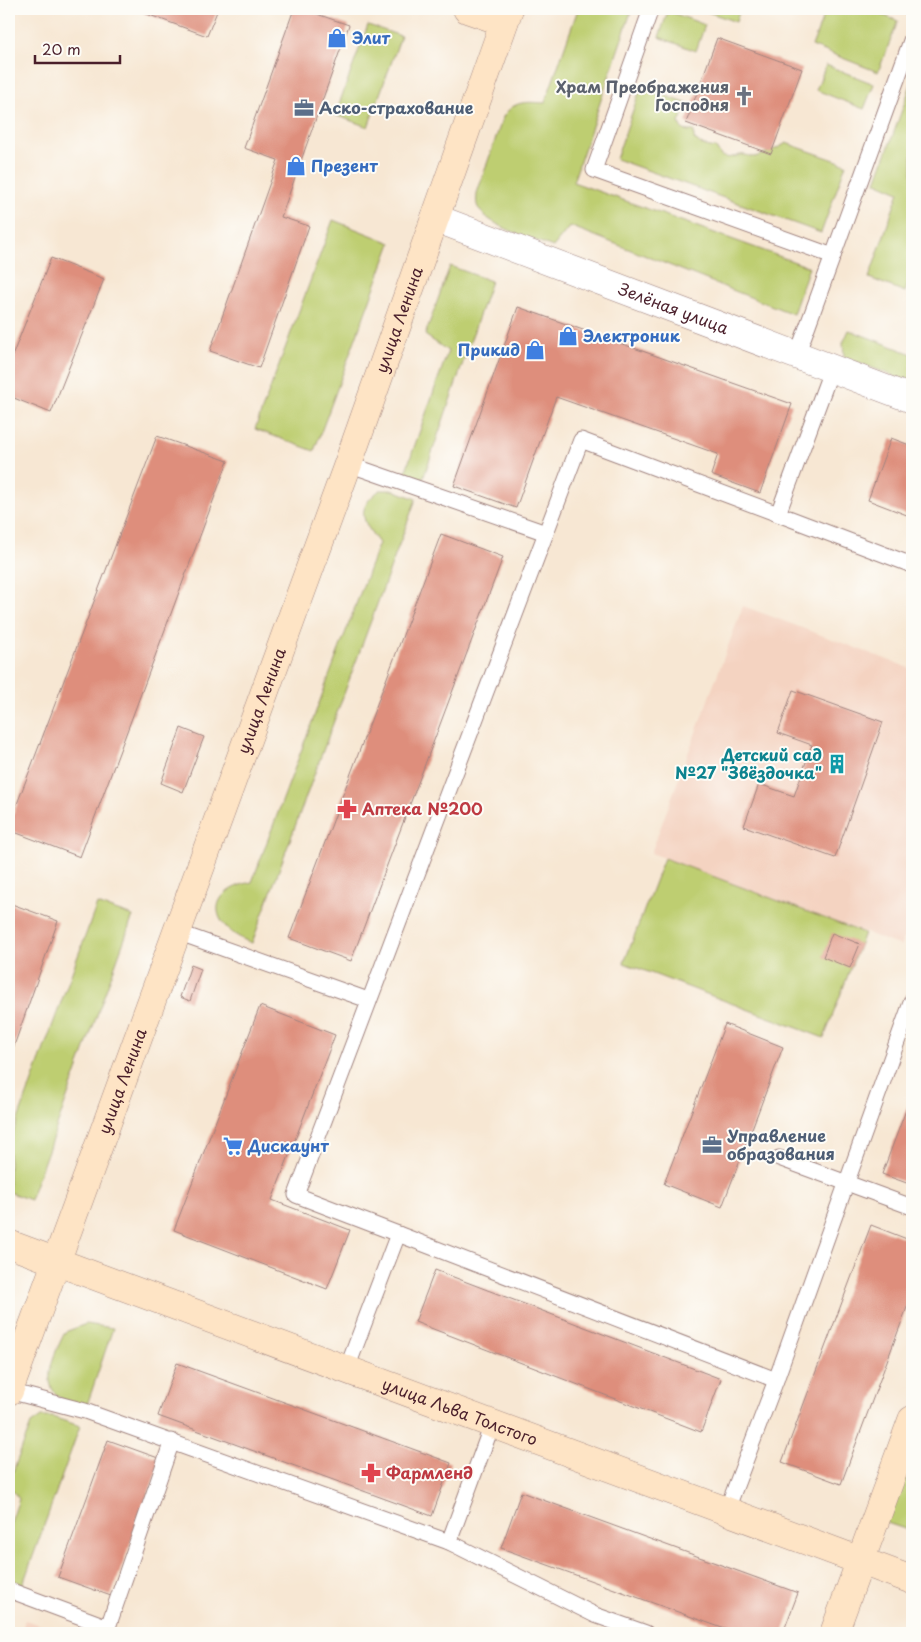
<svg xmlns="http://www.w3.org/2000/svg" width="921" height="1642" viewBox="0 0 921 1642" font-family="'Playpen Sans',sans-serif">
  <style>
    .built { fill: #f4d3c1 }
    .green { fill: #bece71; stroke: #84764e }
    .building { fill: #de8e7b }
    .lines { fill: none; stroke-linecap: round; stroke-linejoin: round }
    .lane-casing { stroke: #a0837f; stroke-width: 17 }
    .street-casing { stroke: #a0837f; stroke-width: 29 }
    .secondary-casing { stroke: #a0837f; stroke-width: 29 }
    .lane { stroke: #fff; stroke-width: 15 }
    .street { stroke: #fff; stroke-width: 28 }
    .secondary { stroke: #fee4c5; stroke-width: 28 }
    .labels { text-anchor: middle; stroke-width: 4; stroke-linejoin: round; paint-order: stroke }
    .shop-label { font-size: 16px; font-weight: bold; fill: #366cbe; stroke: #fdfcf7; text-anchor: start }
    .worship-label { font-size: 16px; font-weight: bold; fill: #5b616d; stroke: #fdfcf7; text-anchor: end }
    .service-label { font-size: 16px; font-weight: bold; fill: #4e5e75; stroke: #fdfcf7; text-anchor: start }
    .street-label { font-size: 16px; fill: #4a1f2b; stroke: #fdfcf7 }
    .culture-label { font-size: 16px; font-weight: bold; fill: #0d838f; stroke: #fdfcf7; text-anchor: end }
    .health-label { font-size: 16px; font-weight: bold; fill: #be3a42; stroke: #fdfcf7; text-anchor: start }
  </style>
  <rect width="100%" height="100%" fill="#fdfcf7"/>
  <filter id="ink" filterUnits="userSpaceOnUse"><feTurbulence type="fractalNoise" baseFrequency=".02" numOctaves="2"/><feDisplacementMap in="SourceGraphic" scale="10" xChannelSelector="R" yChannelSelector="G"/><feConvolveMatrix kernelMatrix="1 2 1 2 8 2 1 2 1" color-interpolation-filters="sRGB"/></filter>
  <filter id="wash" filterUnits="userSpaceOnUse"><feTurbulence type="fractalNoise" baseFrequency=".0096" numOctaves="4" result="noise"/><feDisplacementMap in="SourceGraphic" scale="20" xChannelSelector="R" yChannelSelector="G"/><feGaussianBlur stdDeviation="1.12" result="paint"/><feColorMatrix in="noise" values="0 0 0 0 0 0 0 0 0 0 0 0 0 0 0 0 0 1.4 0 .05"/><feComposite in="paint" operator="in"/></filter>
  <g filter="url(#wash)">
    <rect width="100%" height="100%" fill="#f7e7d3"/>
    <g class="built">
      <path d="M743,606l169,63v247l-11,30 -250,-93z"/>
      <path d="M25,1620l40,13h-44z"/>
    </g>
    <g class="green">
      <path d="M578,9h54l-59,173 236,85 -16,47 -223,-88 -17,21c-19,-8 -70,-22 -76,-42 -1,-4 0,-8 0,-12l26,-76c11,-17 23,-15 42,-14z"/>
      <path d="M700,9h40l-4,13z"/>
      <path d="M826,9h40l32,12 -20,51 -66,-26z"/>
      <path d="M668,11l37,14 -9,26 -37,-14z"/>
      <path d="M368,25l33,11 -33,91 -33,-12z"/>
      <path d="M826,65l48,19 -10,25 -48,-19z"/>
      <path d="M912,82v191l-7,19 -36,-14 30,-86 -23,-10z"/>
      <path d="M641,87l47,17 -9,18c2,9 6,9 15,9v8c7,7 12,7 22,9l5,8c9,3 11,1 19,-1 4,-1 9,1 13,2 6,0 28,-10 33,-14l60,21 -25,69 -205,-74z"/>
      <path d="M333,220l58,23 -77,208 -59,-22z"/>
      <path d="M450,266l41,15 -68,198 -18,-6 43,-122 -23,-16z"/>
      <path d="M849,330l63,24v29l-68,-26 -1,-14z"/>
      <path d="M380,490h13l23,9 -164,444c-43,-16 -48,-52 0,-61l127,-339c-16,-21 -25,-34 1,-53z"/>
      <path d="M664,858l200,75 -40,105 -200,-75z"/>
      <path d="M97,904l36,12 -103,284 -21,-8v-48z"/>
      <path d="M86,1324l27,4 -28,83c-8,-5 -21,-9 -28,-16 -17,-16 0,-46 8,-63z"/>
      <path d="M41,1417h11l28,9 -57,158 -14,-5v-51l10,-29 -10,-13v-4l22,-58z"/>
      <path d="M912,1446v81l-1,4 -27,-9z"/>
    </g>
    <g id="blocks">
      <g class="building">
        <path d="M133,9h85l-11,27z"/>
        <path d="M294,9h8l47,16 -68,192 28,9 -50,142 -49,-17 68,-191 -34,-12z"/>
        <path d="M717,38l85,31 -31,85 -85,-31z"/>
        <path d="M51,258l53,21 -53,134 -42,-17v-32z"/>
        <path d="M518,307l274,97 -32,89 -49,-18 7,-21 -162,-57 -40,111 -62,-22z"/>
        <path d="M157,436l71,25 -148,396 -71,-27v-5z"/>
        <path d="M891,438l21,8v71l-44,-17z"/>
        <path d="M441,534l62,23 -152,404 -62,-23z"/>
        <path d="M793,690l90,32 -48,136 -91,-32 15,-42 35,12 18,-51 -34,-12z"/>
        <path d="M181,728l23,9 -21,55 -22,-9z"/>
        <path d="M9,903l49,18 -49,139z"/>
        <path d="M832,933l28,11 -10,24 -27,-11z"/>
        <path d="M191,965l10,4 -11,32 -10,-4z"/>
        <path d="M260,1006l75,29 -63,165 78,30 -23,59 -153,-59z"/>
        <path d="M725,1024l58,23 -61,160 -58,-23z"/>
        <path d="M912,1094v91l-30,-11z"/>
        <path d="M871,1225l41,16v53l-71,190 -59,-22z"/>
        <path d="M435,1270l286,109 -20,53 -286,-110z"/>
        <path d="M177,1363l274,100 -19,53 -274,-100z"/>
        <path d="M108,1440l53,19 -50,137 -53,-19z"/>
        <path d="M521,1492l277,101 -15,40h-47l-235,-85z"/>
      </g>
    </g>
  </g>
  <g filter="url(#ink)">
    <use href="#blocks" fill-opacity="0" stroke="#a0837f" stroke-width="1"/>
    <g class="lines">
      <defs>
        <g id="lane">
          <path d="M651,9l-57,161 239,86"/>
          <path d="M911,9h1"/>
          <path d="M797,355l115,-317"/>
          <path d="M832,368l-54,146 134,51"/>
          <path d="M348,464l198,69"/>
          <path d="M177,932l191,68"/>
          <path d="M779,1158l133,49"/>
          <path d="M398,1234l378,146 136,-380"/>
          <path d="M346,1371l52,-137 -102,-39 285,-755 197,74"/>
          <path d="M9,1391l76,20 364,131 146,73 51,18"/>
          <path d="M726,1512l50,-132"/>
          <path d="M449,1542l43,-117"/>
          <path d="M9,1590l99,37 64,-186"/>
        </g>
        <g id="street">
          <path id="s1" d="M435,218l477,181"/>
        </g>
        <g id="secondary">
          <path d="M467,9l37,13"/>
          <path id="s2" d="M9,1244l903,336"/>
          <path id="s3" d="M9,1391l339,-927 161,-455"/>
          <path d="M834,1633l78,-213"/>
        </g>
      </defs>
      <use href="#lane" class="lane-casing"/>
      <use href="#street" class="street-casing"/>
      <use href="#secondary" class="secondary-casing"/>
      <use href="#lane" class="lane"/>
      <use href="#street" class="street"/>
      <use href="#secondary" class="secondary"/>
    </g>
  </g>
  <defs>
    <symbol id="shop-bare" viewBox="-9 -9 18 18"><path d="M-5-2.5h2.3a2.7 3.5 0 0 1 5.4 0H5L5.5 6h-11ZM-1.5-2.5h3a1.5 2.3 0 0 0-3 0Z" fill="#3f7fe0" stroke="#fdfcf7" stroke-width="2.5" paint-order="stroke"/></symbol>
    <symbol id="church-bare" viewBox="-9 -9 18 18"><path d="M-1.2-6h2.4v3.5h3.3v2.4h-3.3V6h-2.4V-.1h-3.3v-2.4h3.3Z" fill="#6b7280" stroke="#fdfcf7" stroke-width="2.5" paint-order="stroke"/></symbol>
    <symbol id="office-bare" viewBox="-9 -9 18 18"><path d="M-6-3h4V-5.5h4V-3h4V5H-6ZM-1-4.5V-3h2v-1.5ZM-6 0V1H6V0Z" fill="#5c6f8a" stroke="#fdfcf7" stroke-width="2.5" paint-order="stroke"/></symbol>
    <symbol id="building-bare" viewBox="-9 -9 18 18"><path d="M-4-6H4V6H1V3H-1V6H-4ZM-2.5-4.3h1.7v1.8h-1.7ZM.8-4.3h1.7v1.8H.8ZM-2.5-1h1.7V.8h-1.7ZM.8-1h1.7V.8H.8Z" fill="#0f9aa8" stroke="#fdfcf7" stroke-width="2.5" paint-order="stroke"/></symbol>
    <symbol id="pharmacy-bare" viewBox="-9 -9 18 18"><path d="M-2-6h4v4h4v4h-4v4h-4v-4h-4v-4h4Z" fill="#e0444e" stroke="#fdfcf7" stroke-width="2.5" paint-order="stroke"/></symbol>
    <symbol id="supermarket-bare" viewBox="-9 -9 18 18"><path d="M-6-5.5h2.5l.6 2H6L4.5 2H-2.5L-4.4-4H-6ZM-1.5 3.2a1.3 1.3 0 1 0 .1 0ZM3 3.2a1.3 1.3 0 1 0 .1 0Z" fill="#3f7fe0" stroke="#fdfcf7" stroke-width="2.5" paint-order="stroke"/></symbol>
  </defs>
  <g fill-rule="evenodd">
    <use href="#shop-bare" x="323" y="24" width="28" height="28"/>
    <use href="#church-bare" x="730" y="82" width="28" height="28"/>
    <use href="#office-bare" x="290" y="94" width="28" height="28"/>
    <use href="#shop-bare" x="282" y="152" width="28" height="28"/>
    <use href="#shop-bare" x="554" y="322" width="28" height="28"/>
    <use href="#shop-bare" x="521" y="336" width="28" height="28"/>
    <use href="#building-bare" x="823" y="750" width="28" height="28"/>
    <use href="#pharmacy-bare" x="333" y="795" width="28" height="28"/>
    <use href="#office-bare" x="698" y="1131" width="28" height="28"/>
    <use href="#supermarket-bare" x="219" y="1132" width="28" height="28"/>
    <use href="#pharmacy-bare" x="357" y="1459" width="28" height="28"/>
  </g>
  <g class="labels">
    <g class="shop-label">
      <text x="352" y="44">Элит</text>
      <text x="311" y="172">Презент</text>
      <text x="583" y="342">Электроник</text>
      <text x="520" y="356" text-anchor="end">Прикид</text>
      <text x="248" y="1152">Дискаунт</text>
    </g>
    <g class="worship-label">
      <text x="729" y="93">Храм Преображения<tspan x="729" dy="18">Господня</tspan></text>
    </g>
    <g class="service-label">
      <text x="319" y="114">Аско-страхование</text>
      <text x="727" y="1142">Управление<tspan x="727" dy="18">образования</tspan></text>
    </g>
    <g class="street-label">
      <text dy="6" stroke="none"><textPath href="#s1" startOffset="255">Зелёная улица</textPath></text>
      <text dy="6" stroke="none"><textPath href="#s3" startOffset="1140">улица Ленина</textPath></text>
      <text dy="6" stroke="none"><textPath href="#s3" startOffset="735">улица Ленина</textPath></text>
      <text dy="6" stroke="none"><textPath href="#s3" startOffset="330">улица Ленина</textPath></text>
      <text dy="6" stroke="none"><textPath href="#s2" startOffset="481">улица Льва Толстого</textPath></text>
    </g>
    <g class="culture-label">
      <text x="822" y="761">Детский сад<tspan x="822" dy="18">№27 "Звёздочка"</tspan></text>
    </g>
    <g class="health-label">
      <text x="362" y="815">Аптека №200</text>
      <text x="386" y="1479">Фармленд</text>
    </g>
  </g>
  <rect width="921" height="1642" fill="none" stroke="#fdfcf7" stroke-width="30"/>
  <path d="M35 55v8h85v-8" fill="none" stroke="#4a1f2b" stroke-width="2.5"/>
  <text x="42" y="55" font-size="15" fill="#4a1f2b" stroke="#fdfcf7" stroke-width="4" paint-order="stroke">20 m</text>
</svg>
